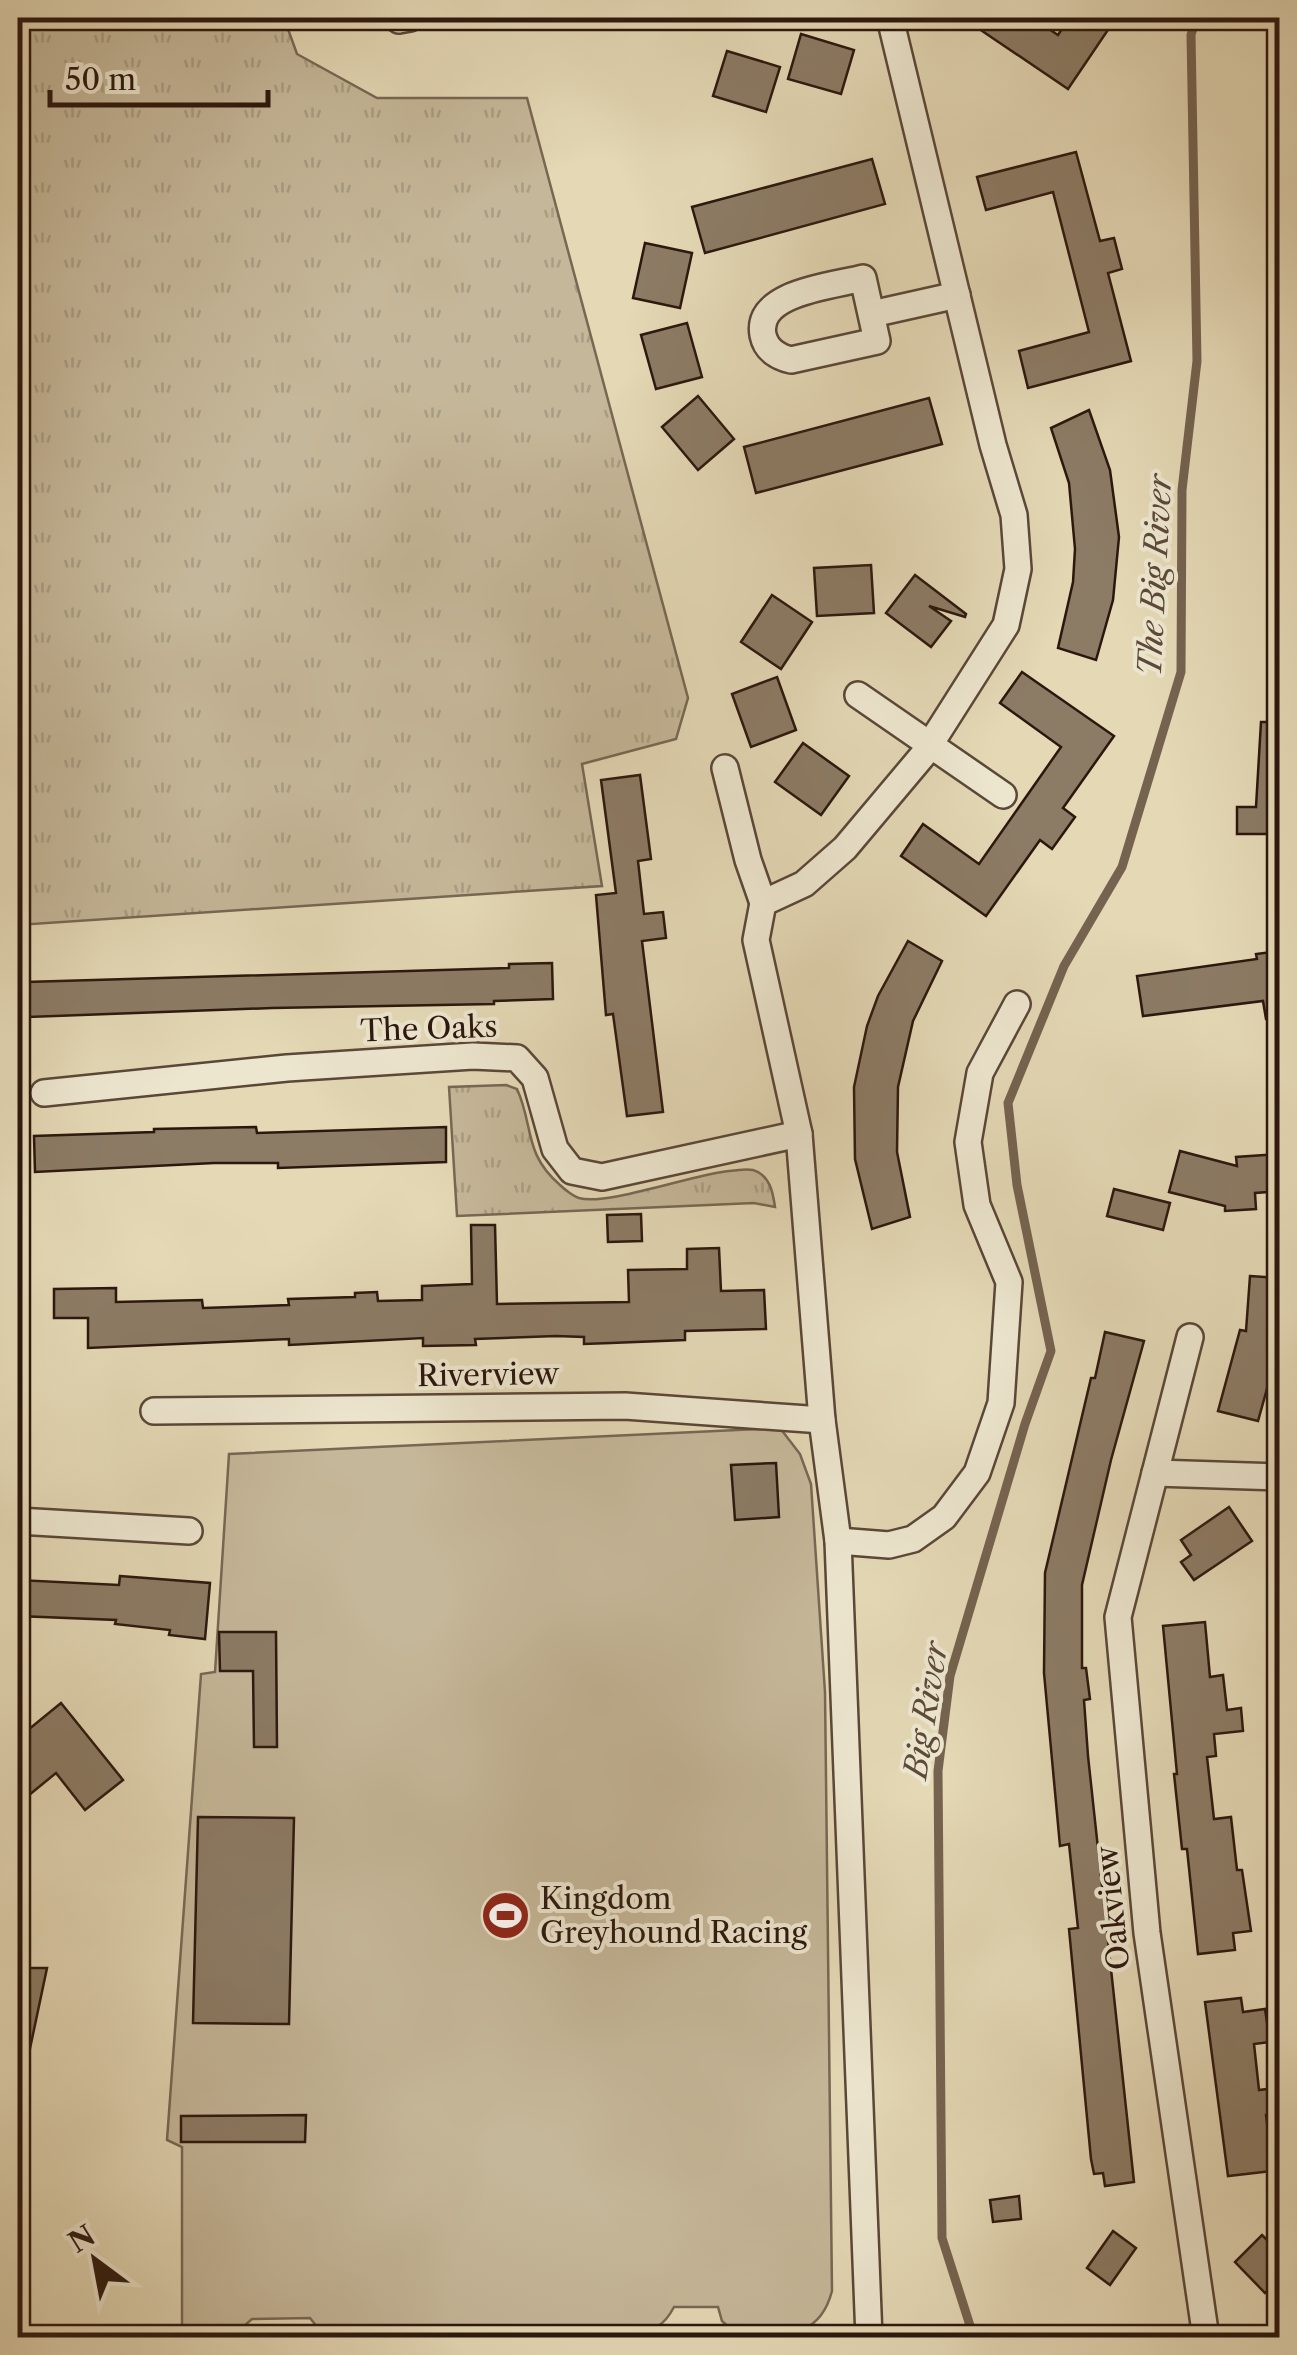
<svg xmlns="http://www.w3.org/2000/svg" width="1297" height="2355" viewBox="0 0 1297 2355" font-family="'Libre Caslon Text',serif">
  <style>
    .grass { fill: url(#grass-tufts); stroke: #786754; stroke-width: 2.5 }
    .garden { fill: #c5b799; stroke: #786754; stroke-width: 2.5 }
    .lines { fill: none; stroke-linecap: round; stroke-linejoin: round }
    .stream { stroke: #756350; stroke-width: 9 }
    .building { fill: #8c7b65; stroke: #2c170e; stroke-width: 2.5 }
    .street-casing { stroke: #5a4738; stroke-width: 30 }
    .street { stroke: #ede6cf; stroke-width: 25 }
    .labels { text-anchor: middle; stroke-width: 8; stroke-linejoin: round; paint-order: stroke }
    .street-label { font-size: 30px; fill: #2c170e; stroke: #ede6cf }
    .poi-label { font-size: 30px; fill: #2c170e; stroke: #ede6cf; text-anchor: start }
    .water-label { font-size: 32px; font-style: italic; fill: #5c4a3a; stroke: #ede6cf }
  </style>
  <defs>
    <pattern id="grass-tufts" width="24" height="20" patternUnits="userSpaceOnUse" patternTransform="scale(2.5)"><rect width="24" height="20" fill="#c5b799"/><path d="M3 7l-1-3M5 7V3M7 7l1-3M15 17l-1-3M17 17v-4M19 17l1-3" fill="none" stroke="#a99d83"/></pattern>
  </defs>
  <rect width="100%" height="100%" fill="#e4d8b5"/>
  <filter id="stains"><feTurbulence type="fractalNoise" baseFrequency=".002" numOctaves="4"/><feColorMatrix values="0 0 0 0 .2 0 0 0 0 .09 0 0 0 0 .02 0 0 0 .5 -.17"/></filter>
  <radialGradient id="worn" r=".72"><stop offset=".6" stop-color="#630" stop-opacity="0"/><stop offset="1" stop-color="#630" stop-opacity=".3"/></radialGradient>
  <g class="grass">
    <path d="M18,18h266l13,36 80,44h150l161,600 -12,41 -94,25 20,122 -584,39z"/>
    <path d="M506,1085l11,4c17,37 6,64 43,96 4,4 13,11 19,13 26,8 111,-22 143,-26 9,-1 22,-4 31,-2 17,5 20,23 22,37l-21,-4 -297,13 -8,-129z"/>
  </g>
  <path class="garden" d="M780,1428l20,26 11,30 14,208 7,599c-14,53 -52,40 -97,42l-13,-12 -4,-14h-44c-10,19 -20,24 -41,26l-307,5 -16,-20 -58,1 -8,7 -3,11h-59v-190l-15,-7 34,-466 14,-2 14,-218z"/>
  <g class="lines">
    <path class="stream" d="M974,2338l-32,-100 -4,-467 12,-95 75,-252 26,-73 -34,-166 -9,-82 56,-137 58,-99 59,-195 1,-182 15,-129 -6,-326 5,-17"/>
  </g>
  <g class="building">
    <path d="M963,18h69l26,17 11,-17h47l-48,71z"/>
    <path d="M801,34l53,16 -13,44 -53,-15z"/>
    <path d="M727,51l53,16 -14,45 -53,-16z"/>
    <path d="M1076,152l24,89 14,-3 8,31 -14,4 23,88 -103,27 -9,-37 70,-19 -36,-140 -67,18 -9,-33z"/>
    <path d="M872,159l13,45 -180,49 -13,-46z"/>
    <path d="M645,243l47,10 -12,55 -47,-10z"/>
    <path d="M687,323l15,54 -46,12 -15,-54z"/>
    <path d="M698,396l36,43 -36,31 -36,-43z"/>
    <path d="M929,398l13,46 -186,49 -12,-46z"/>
    <path d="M1089,410l21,60 9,67 -6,63 -17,60 -38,-12 15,-66 2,-33 -6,-66 -18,-55z"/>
    <path d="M871,565l3,48 -57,3 -3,-48z"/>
    <path d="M915,575l51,39 -1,3 -36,-11 22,15 -20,26 -45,-34z"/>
    <path d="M772,595l40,27 -31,47 -40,-27z"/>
    <path d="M1022,672l92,64 -51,72 12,9 -23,32 -12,-9 -54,76 -85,-60 22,-32 56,40 82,-117 -61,-44z"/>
    <path d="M777,677l19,53 -45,17 -19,-53z"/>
    <path d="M1261,722h19v112h-43v-27h19z"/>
    <path d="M803,743l46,33 -28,39 -46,-33z"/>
    <path d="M640,775l11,84 -13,2 6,53 19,-2 3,26 -24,3 21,171 -36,4 -14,-102 -7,1 -10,-120 20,-2 -15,-113z"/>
    <path d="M908,941l34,20 -29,60 -15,66 -1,65 13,65 -38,12 -17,-70 -1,-72 13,-61 11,-30z"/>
    <path d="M1280,951v67l-14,1 -3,-18 -120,15 -6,-40 120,-17 -1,-5z"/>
    <path d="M552,963l1,36 -59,2v3l-222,4 -244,9 -2,-35 483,-14v-4z"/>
    <path d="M256,1127l1,6 189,-6v35l-168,6v-5h-64l-179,9 -1,-36 120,-4v-3z"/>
    <path d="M1180,1151l57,15 -1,-9 44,-3v37l-25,2 1,16 -31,2v-5l-56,-14z"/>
    <path d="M1114,1189l56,14 -7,27 -56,-14z"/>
    <path d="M641,1214l1,27 -34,1 -1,-27z"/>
    <path d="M471,1225h24l2,79 132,-2 -1,-32 59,-1v-20l32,-1 2,43 43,-1 2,39 -81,2v9l-74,3 -27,1v-7l-28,-1 -81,3 1,6 -53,1v-8l-134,7v-6l-201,9v-30h-34v-29l62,-1v14l86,-2 1,8 86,-3 -1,-6 67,-2v-4l22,-1 1,9 44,-1v-14l50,-2z"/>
    <path d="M1250,1276l30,2v64l-22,79 -40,-10 22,-81 6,1z"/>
    <path d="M1105,1332l39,9 -33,119 -29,125v83h4l4,31 -6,1 4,56 46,426 -29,4 -2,-13 -9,1 -3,-15 -22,-230 9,-1 -9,-84 -9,2 -16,-173 1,-100 46,-195h4z"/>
    <path d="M776,1463l3,54 -44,3 -4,-55z"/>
    <path d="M1229,1507l23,34 -58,39 -13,-18 10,-7 -10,-15z"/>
    <path d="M120,1576l90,7 -5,56 -36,-4 1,-5 -55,-6 1,-4 -98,-4v-36l101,5z"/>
    <path d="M1205,1622l5,55 13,-2 4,35 14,-2 2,23 -29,3 2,22 -9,1 7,62 17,-2 6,53h5l9,61 -18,2 2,17 -37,4 -11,-105h-5l-8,-75h3l-14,-148z"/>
    <path d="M219,1632h57l1,115h-23l-1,-76h-33z"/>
    <path d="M61,1703l62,77 -38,30 -29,-37 -38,31v-66z"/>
    <path d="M198,1817l96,1 -5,206 -96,-1z"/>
    <path d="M18,1968h29l-19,90 -10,-1z"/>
    <path d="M1241,1998l2,14 22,-3 5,33 -16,2 5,46 16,-2 3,25 -12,2 7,56 -45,5 -23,-174z"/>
    <path d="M306,2115l-1,27h-124v-26z"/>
    <path d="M1019,2196l2,23 -28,3 -3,-22z"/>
    <path d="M1113,2231l23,17 -26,37 -23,-17z"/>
    <path d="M1262,2235l18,18v26l-15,14 -30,-31z"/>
  </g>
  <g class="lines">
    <defs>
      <g id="street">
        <path d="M398,18l1,2 11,-2"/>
        <path d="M863,278l14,63 -86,19c-13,-3 -25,-10 -28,-25 -8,-43 70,-49 100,-57z"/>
        <path d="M872,314l85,-19"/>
        <path d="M858,695l145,100"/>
        <path d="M725,768l23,92 15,43"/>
        <path d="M44,1093l243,-25 186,-12 44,2 18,20 20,71 17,22 30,6 197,-43"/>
        <path d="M1190,1337l-72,280 29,316 59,405"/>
        <path d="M154,1411l471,-5 197,14"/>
        <path d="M1155,1473l125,4"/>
        <path d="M18,1521l171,10"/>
        <path d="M838,1541l51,4 24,-6 31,-22 33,-44 24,-70 8,-121 -32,-77 -9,-63 12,-69 37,-69"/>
        <path d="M869,2338l-31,-797 -16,-121 -23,-286 -43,-194 7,-37 41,-19 41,-36 79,-94 82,-129 12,-56 -4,-54 -21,-70 -103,-427"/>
      </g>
    </defs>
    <use href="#street" class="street-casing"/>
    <use href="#street" class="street"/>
  </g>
  <defs>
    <symbol id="stadium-disc" viewBox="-11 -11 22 22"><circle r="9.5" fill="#8f2418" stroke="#ede6cf"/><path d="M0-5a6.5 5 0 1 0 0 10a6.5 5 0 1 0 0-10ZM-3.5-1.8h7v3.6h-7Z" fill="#fff"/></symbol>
  </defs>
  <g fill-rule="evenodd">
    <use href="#stadium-disc" x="478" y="1888" width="55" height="55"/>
  </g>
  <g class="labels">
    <g class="street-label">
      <text transform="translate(429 1029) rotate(-2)" y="10">The Oaks</text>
      <text transform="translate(488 1375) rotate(-1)" y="10">Riverview</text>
      <text transform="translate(1113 1908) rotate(-96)" y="10">Oakview</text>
    </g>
    <g class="poi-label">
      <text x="540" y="1909">Kingdom<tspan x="540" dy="34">Greyhound Racing</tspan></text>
    </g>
    <g class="water-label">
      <text transform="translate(1155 575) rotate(-87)" y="11">The Big River</text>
      <text transform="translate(926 1710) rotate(-81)" y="11">Big River</text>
    </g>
  </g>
  <rect width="1297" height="2355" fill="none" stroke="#e4d8b5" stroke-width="60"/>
  <rect x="20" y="20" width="1257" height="2315" fill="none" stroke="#2c170e" stroke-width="5"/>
  <rect x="30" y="30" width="1237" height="2295" fill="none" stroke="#2c170e" stroke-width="2.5"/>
  <g transform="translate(95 2260) rotate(328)" stroke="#ede6cf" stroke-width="8" paint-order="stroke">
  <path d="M0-8L18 38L0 25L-18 38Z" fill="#2c170e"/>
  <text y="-15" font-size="28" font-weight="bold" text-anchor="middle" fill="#2c170e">N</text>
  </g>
  <path d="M50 90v15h218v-15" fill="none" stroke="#2c170e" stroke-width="5"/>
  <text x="65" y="90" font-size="30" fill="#2c170e" stroke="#ede6cf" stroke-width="8" paint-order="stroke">50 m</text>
  <rect width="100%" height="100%" filter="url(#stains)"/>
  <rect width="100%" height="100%" fill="url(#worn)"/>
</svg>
